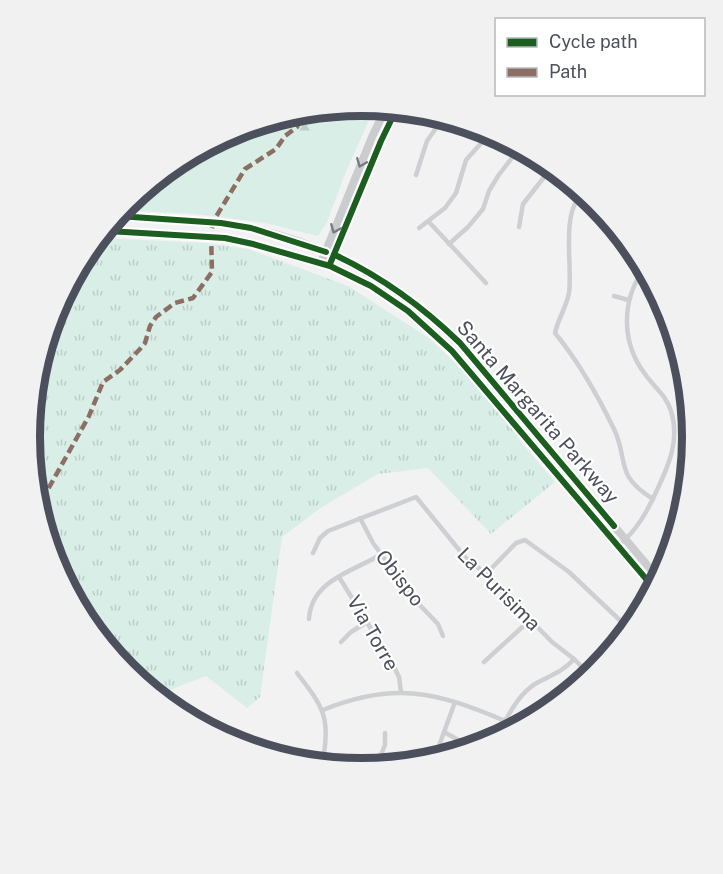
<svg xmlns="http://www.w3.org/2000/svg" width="723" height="874" viewBox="0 0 723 874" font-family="'Public Sans',sans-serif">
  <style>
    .grass { fill: #d9eee6 }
    .forest { fill: url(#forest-firs) }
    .park { fill: url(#park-tufts) }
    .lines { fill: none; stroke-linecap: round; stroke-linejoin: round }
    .street { stroke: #cdcfd2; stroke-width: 4.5 }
    .secondary { stroke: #cfd1d3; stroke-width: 7 }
    .primary { stroke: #caccce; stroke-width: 8 }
    .quiet { stroke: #8d6e63; stroke-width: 4.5; stroke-dasharray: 9 4.5; stroke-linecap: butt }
    .cycleway-casing { stroke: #fff; stroke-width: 10 }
    .cycleway { stroke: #1b5e20; stroke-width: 6 }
    .oneway { stroke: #777b84 }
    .labels { text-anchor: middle; stroke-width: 4.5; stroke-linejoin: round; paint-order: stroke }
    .street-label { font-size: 20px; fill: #4b505c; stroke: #fff }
    .rim { fill: none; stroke: #4b505c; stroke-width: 8 }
  </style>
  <defs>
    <pattern id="forest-firs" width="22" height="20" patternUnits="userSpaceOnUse" patternTransform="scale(1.5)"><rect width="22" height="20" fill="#d9eee6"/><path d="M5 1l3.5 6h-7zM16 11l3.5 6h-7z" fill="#bccec8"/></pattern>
    <pattern id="park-tufts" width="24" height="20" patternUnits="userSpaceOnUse" patternTransform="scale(1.5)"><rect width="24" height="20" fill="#d9eee6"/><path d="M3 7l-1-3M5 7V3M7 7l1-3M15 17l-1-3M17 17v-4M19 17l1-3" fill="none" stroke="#bccec8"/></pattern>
  </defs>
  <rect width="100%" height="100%" fill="#f2f2f2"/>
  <path class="grass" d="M374,109l-29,65 -18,48 -9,14 -53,-13 -71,-9 -71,-4 4,-8 108,-71 22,-5h14l12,5 55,-21 20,4z"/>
  <path class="forest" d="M362,106l13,2 -17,6 -20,-3 -19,24 -36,-4 -12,-5h-14z"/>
  <path class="park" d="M103,238l102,5 43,6 100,37 81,52 37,35 41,47 14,22 34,40 -64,52 -63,-66 -50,6 -56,33 -40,30 -22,160 -13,11 -41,-32 -36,14 -6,6 -37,-25 -72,-107 -25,-127 25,-127z"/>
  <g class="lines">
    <g class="street">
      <path d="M416,175l11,-34 14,-20"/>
      <path d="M583,194c-23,17 -10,73 -14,99 -3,15 -11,26 -14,40 23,28 43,63 59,96 15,32 0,46 39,70"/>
      <path d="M429,222l57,61"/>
      <path d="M519,227l4,-23 22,-28 2,-6"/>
      <path d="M419,228l26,-20 11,-15 10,-33 17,-19 5,-10"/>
      <path d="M616,241l3,-3"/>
      <path d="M449,244l19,-17 15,-18 6,-18 9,-15 20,-26"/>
      <path d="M614,296l14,4"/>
      <path d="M360,518l13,25 42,57 23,24 5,12"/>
      <path d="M619,545c18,-15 28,-33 38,-55 12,-25 23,-51 14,-79 -5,-16 -17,-24 -26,-37 -23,-30 -24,-71 -3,-102"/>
      <path d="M313,553l7,-15 8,-7 88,-34 49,60 21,17 66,68 22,17 16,16"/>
      <path d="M486,574l30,-31 9,-3 44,32 57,54"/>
      <path d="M339,577l52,84 8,16 2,15"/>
      <path d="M309,619c2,-39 45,-48 73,-65"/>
      <path d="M341,642l10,-10 16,-10"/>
      <path d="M484,662l46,-42"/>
      <path d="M297,673c27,35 33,43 26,88"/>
      <path d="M323,710c71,-29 114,-18 182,11 8,-14 16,-28 30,-37 14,-8 28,-12 39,-25"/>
      <path d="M195,716l2,-2"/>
      <path d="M444,732l27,15"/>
      <path d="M256,744l1,4"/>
      <path d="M436,754l19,-52"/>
      <path d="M377,765l8,-20v-12"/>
    </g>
    <path class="secondary" d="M505,721l9,5"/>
    <g class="primary">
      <path d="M118,216c44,3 89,3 132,12 81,17 151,58 210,115l198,235"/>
      <path d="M108,231l117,7 28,6 77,22 41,20 37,25 44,40 201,236"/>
      <path d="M321,263l51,-126 13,-27"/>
      <path d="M330,266l51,-125 14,-29"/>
    </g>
    <path class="quiet" d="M42,500l47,-84 14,-34 17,-12 20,-21 5,-6 5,-17 6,-9 19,-14 18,-5 19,-26 -1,-39 3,-13 31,-51 31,-20 9,-13 12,-9 5,-10"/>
    <defs>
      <g id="cycleway">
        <path d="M118,216l103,7 30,5 75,24"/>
        <path d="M108,231l117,7 28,6 77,22 41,20 37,25 44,40 201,236"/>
        <path d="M335,255c47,22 88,52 125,88l154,183"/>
        <path d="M330,264l51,-123 14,-29"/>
      </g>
    </defs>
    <use href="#cycleway" class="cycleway-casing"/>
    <use href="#cycleway" class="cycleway"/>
  </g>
  <defs><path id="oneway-chevron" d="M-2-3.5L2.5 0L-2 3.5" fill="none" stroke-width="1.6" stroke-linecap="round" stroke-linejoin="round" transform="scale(1.5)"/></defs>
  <g class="oneway">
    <use href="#oneway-chevron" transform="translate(361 163) rotate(112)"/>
    <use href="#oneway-chevron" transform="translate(335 229) rotate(112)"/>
  </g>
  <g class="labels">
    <g class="street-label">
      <text transform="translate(538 412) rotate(49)" y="7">Santa Margarita Parkway</text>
      <text transform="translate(400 578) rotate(52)" y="7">Obispo</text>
      <text transform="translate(499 589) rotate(45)" y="7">La Purisima</text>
      <text transform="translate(373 633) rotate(60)" y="7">Via Torre</text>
    </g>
  </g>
  <path d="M0 0H723V874H0ZM40 437a321 321 0 1 1 642 0a321 321 0 1 1-642 0Z" fill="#f1f1f2" fill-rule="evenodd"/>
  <path class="rim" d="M40 437a321 321 0 1 1 642 0a321 321 0 1 1-642 0Z"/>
  <rect x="495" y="18" width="210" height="78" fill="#ffffff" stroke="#b7b9be" stroke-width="1.5"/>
  <rect x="507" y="38" width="30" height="9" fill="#1b5e20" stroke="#b7b9be" stroke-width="1.5"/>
  <text x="549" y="48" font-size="18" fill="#4b505c">Cycle path</text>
  <rect x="507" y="68" width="30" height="9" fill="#8d6e63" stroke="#b7b9be" stroke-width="1.5"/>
  <text x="549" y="78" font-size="18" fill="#4b505c">Path</text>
</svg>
